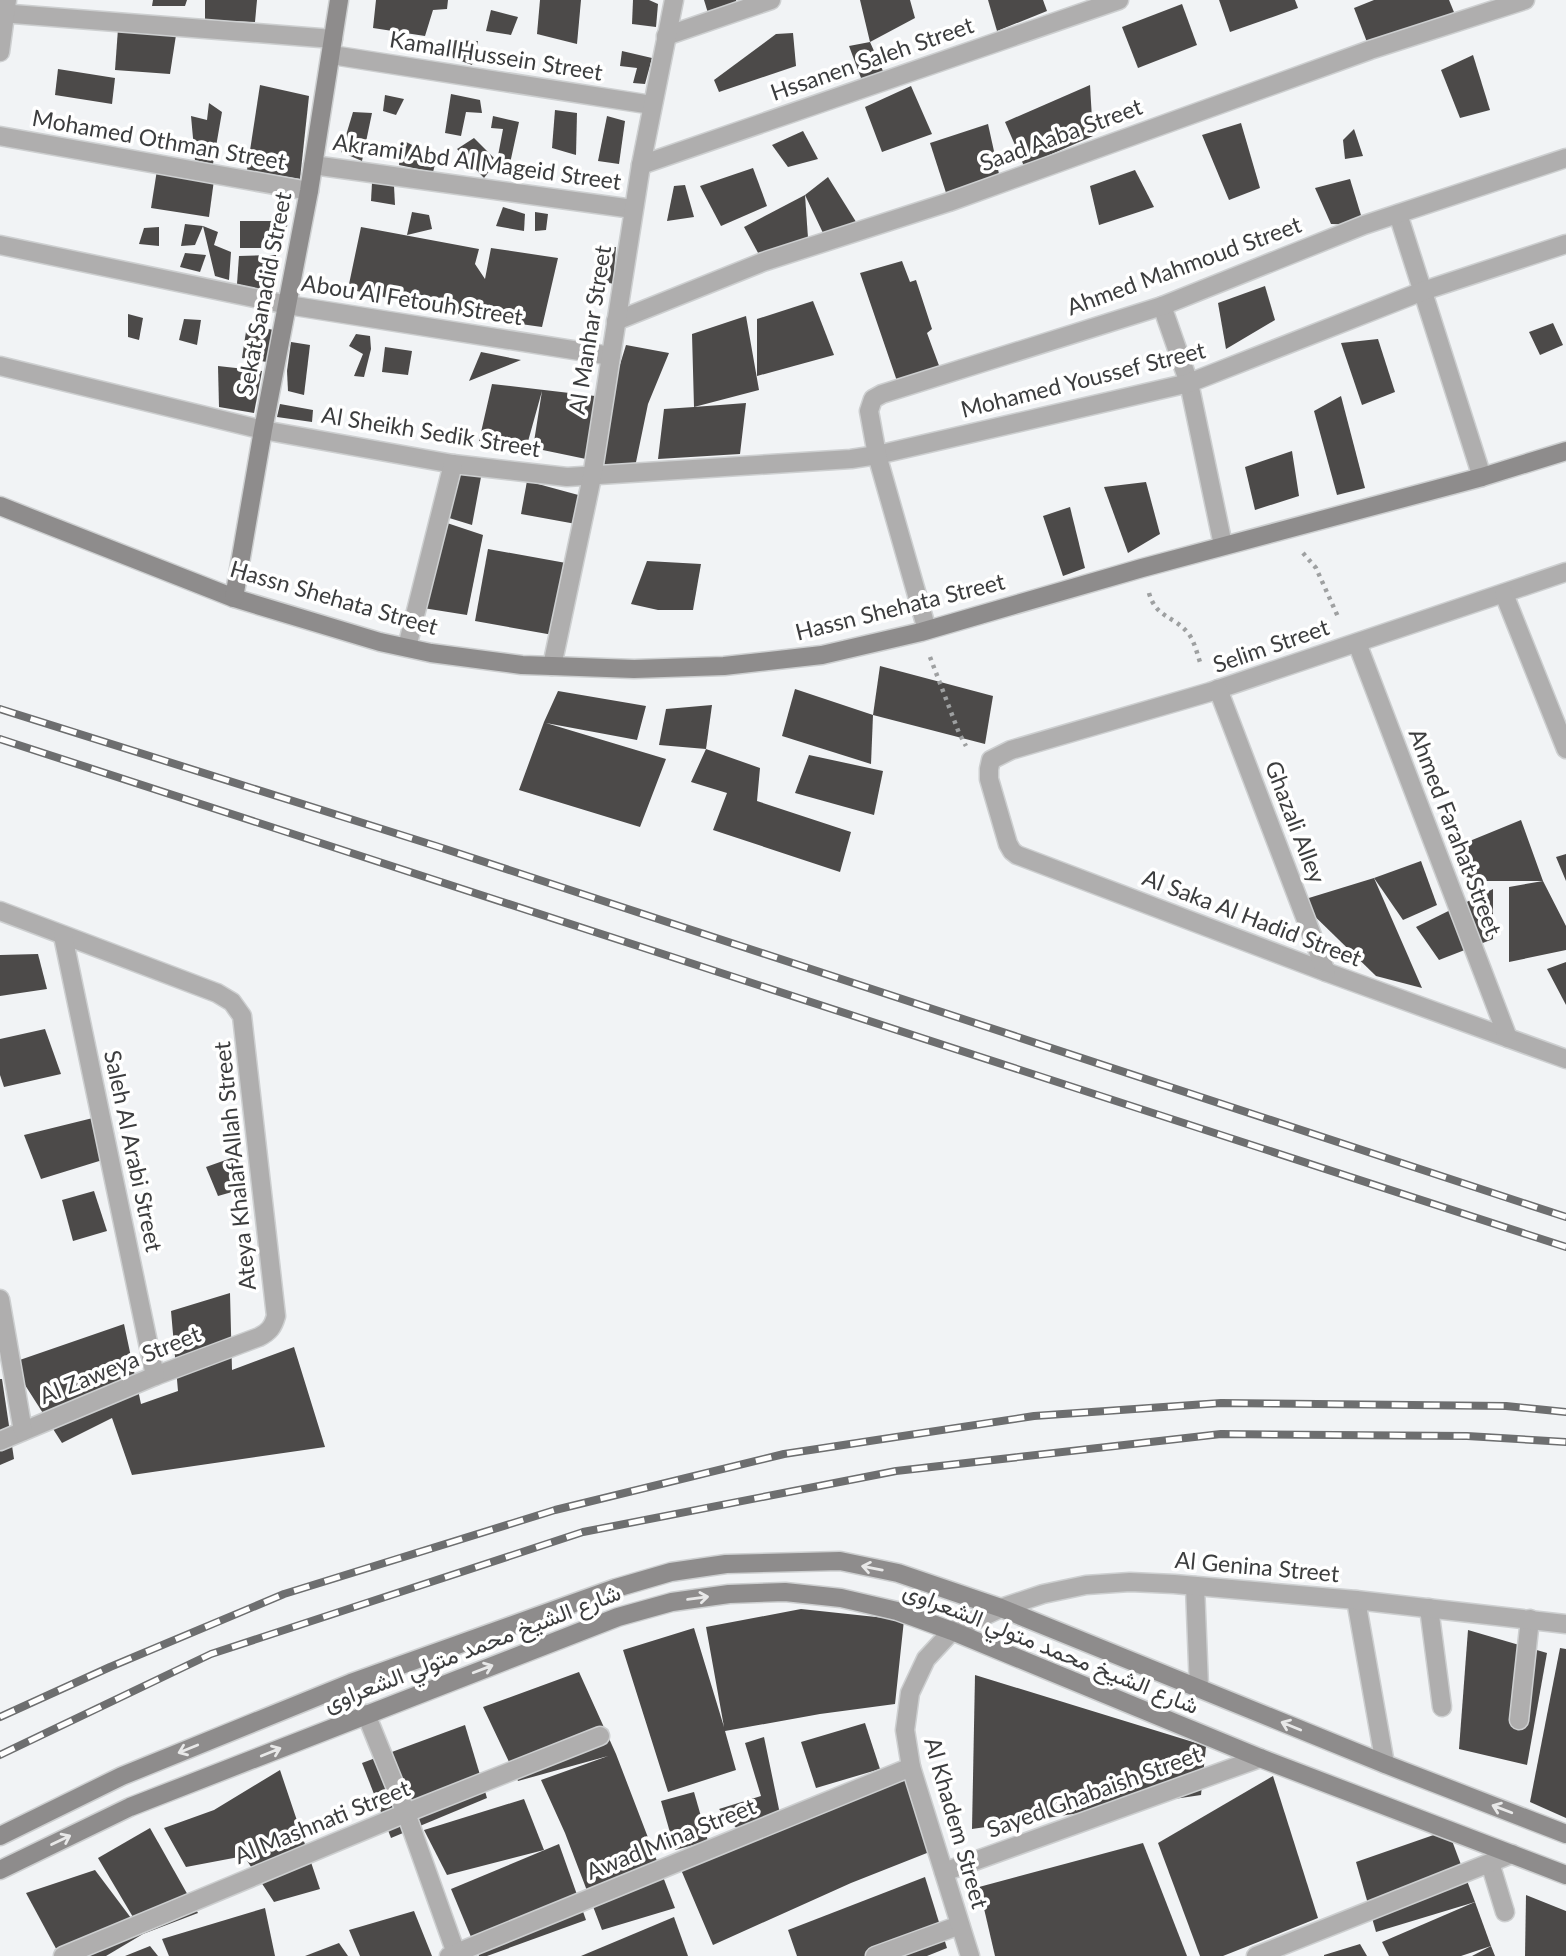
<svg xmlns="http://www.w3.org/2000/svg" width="1566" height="1956" viewBox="0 0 1566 1956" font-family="Lato,Vazirmatn,sans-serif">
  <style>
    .building { fill: #4c4a49 }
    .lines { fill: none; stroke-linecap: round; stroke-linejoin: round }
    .street-casing { stroke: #cdcfd0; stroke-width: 21 }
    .secondary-casing { stroke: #cdcfd0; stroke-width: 21 }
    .path { stroke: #9ea0a1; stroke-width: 4.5; stroke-dasharray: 3.5 5; stroke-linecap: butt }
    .street { stroke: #afaeae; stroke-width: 18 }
    .secondary { stroke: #8e8c8c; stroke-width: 18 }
    .rail-casing { stroke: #6d6e6f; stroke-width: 8 }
    .rail { stroke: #fff; stroke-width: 5; stroke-dasharray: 16; stroke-linecap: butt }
    .oneway { stroke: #e8e8e8 }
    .labels { text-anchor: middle; stroke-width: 7; stroke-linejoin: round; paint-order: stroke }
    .street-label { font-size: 23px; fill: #3c3d3e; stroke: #fff }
  </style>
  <rect width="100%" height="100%" fill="#f1f3f5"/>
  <g class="building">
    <path d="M153,0h34l-2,6h-33z"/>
    <path d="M205,0h52l-2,22 -50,-2z"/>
    <path d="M376,0h72l-1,9 -14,1 -8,26 -52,-8z"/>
    <path d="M540,0h41l-4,44 -40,-10z"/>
    <path d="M633,0h16l9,4 -2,23 -24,-3z"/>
    <path d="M704,0h32l3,11 -31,2z"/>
    <path d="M860,0h50l5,18 -45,24 17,38 -26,-2 -12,-32 21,-4z"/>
    <path d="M988,0h55l4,11 -50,20z"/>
    <path d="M1219,0h76l3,8 -68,24z"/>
    <path d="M1374,0h75l7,17 -86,33 -16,-42z"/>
    <path d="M1182,4l15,41 -59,23 -16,-41z"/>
    <path d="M491,10l27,7 -7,18 -25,-4z"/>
    <path d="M118,29l58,6 -6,39 -55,-4z"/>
    <path d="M793,33l3,33 -77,26 -5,-12 62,-46z"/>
    <path d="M450,40l28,1 -6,24 -19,-7z"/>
    <path d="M622,51l30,7 -7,26 -12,-1 4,-15 -17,-2z"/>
    <path d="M1473,55l17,55 -30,8 -19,-48z"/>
    <path d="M58,69l57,9 -3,26 -57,-9z"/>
    <path d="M260,85l49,11 -9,83 -53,-9z"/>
    <path d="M1090,85l3,51 -69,30 -19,-44z"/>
    <path d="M911,86l21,48 -50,18 -17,-45z"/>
    <path d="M451,94l29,6 2,13 -16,-1 -5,24 -16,-3z"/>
    <path d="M385,95l19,4 -8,16 -13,-4z"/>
    <path d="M209,103l13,9 -9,52 -18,-4 -4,-44 16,4z"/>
    <path d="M555,110l22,3 -1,42 -24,-7z"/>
    <path d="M353,112l19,1 -10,48 -21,-9z"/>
    <path d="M493,116l26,6 -10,46 -12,-7 6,-32 -12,-1z"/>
    <path d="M607,116l18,5 -6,43 -21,-3z"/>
    <path d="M1241,123l19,65 -31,12 -27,-65z"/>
    <path d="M988,124l13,59 -52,19 -19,-59z"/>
    <path d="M1354,129l9,27 -18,3 -2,-19z"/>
    <path d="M803,131l15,28 -30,8 -16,-22z"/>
    <path d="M474,138l23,23 -13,17 -27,-29z"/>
    <path d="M402,140l35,17 -4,15 -34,-7z"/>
    <path d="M753,168l14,38 -46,20 -21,-40z"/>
    <path d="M157,170l57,10 -5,37 -58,-9z"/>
    <path d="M1135,170l19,37 -55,18 -9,-39z"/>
    <path d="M828,177l30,48 -35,8 -18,-38z"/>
    <path d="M1350,179l14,46 -33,-1 -16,-36z"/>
    <path d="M372,183l22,3 1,19 -24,-4z"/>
    <path d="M685,185l9,32 -27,4 7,-35z"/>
    <path d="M805,195l3,43 -45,24 -19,-35z"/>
    <path d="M503,207l22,7 -1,17 -28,-5z"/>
    <path d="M412,212l17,3 3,14 -25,6z"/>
    <path d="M535,212l13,2 -2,16 -11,1z"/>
    <path d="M240,221h48l-3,17 -20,-4 -4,14h-21z"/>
    <path d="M185,224l18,2 -8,19 -14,1z"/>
    <path d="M203,226l15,6 -4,13 17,7 -2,28 -14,-4z"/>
    <path d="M159,227v19l-20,-2 5,-16z"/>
    <path d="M361,227l118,22 -4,15 10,15 6,-31 67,10 -16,69 -65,-9 -129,-29z"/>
    <path d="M616,247l-3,37 -16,-5 6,-30z"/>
    <path d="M185,253l21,2 -6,17 -20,-5z"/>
    <path d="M276,255l-1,38 -38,-9 2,-28z"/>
    <path d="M902,261l8,21 6,-2 16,49 -5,4 14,38 -43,13 -38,-111z"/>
    <path d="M1265,286l10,34 -49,29 -8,-46z"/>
    <path d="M813,301l21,54 -77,21v-57z"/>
    <path d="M128,314l15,4 -4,22 -11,-3z"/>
    <path d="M746,316l13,74 -65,17 52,-4 -6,51 -82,5 6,-50 30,-2 -2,-73z"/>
    <path d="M184,319l17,1 -4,25 -18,-5z"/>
    <path d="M1553,323l10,22 -23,10 -11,-23z"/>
    <path d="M247,325l27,5 -7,32 -25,-4z"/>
    <path d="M356,334l14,2 1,13 -7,28 -10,-1 9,-22 -14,-8z"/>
    <path d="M1378,339l17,53 -33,13 -21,-62z"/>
    <path d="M291,342l19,3 -6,50 -16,-4 -1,-20z"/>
    <path d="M626,345l43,8 -21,51 -13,63 -35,-3 11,-70z"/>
    <path d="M385,347l27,4 -4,24 -26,-3z"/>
    <path d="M481,352l40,8 -52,21z"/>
    <path d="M218,366l44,5 -8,42 -35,-6z"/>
    <path d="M492,384l103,12 -9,63 -53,-11 9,-57 -15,54 -48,-4z"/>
    <path d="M1341,396l24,92 -28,7 -23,-84z"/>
    <path d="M280,404l33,6 -1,12 -35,-5z"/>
    <path d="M1292,451l7,45 -44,14 -10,-43z"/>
    <path d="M459,470l22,7 -9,48 -26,-8z"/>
    <path d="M527,481l55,15 -6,28 -55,-10z"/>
    <path d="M1146,482l14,52 -32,19 -24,-66z"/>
    <path d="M1070,507l15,61 -22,8 -20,-60z"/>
    <path d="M438,520l45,15 -16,80 -44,-7z"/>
    <path d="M488,549l78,14 -13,72 -78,-14z"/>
    <path d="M647,561l54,3 -8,46h-35l-27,-6z"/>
    <path d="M880,666l113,30 -8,48 -112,-29z"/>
    <path d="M795,689l78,26 -2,49 -89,-28z"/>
    <path d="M558,691l88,15 -9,34 -91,-17 120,36 -26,68 -121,-37 25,-68z"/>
    <path d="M712,705l-6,44 -47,-4 7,-36z"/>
    <path d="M706,749l54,19 -3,33 94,31 -11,40 -127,-42 14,-37 -36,-11z"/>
    <path d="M809,755l74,16 -9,44 -79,-22z"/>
    <path d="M1521,820l22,61 23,45v24l-57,12v-75l34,-6h-75l-13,-34z"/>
    <path d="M1566,854v27l-10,-24z"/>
    <path d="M1421,861l16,44 -34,15 -29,-42z"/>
    <path d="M1374,878l48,110 -46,-12 -77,-75z"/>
    <path d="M1493,889v50l-54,21 -23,-33z"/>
    <path d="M38,954l9,35 -47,7v-41z"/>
    <path d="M1566,962v43l-19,-36z"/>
    <path d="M45,1029l16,45 -57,13 -4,-12v-36z"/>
    <path d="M101,1116l8,42 -68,21 -17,-44z"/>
    <path d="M237,1156l9,32 -28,8 -12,-29z"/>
    <path d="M94,1191l13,40 -34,10 -11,-41z"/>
    <path d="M230,1293l2,77 62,-23 31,100 -193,28 -20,-57 -50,25 -51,-80 113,-39 17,80 37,-13 -7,-80z"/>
    <path d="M0,1379h2l12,80 -14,6z"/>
    <path d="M801,1609l103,11 -9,84 -75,10 -95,17 11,39 -68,22 -45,-142 71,-22 30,99 -18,-100z"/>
    <path d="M1468,1630l79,23 -20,112 -68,-16z"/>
    <path d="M1560,1648l6,1v169l-36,-16z"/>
    <path d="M579,1672l37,82 59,154 -73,22 -37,-97 -24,-53 67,-24 -90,25 -35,-74z"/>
    <path d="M975,1675l231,71 -5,49 -229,34z"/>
    <path d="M865,1723l15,46 -64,19 -15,-46z"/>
    <path d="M465,1725l22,73 -96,40 -29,-75z"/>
    <path d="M764,1737l16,77 -41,17 -20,-22 42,-13 -16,-53z"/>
    <path d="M280,1770l40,119 -46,13 -30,-46 -58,11 -22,-39 50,-18z"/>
    <path d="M1273,1776l45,142 -95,38h-23l-42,-113z"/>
    <path d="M907,1780l25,71 -81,32 -138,62 -34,-80 139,-58z"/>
    <path d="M694,1792l14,49 -33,9 -14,-49z"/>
    <path d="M524,1799l20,51 -97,25 -23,-45z"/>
    <path d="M150,1828l48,85 -55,21 -45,-76z"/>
    <path d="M1448,1830l27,72 -99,30 -20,-70z"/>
    <path d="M1143,1843l44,113h-192l-16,-69z"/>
    <path d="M559,1844l27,76 -99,36h-8l-28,-67z"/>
    <path d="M95,1870l48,64 -37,22h-46l-34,-63z"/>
    <path d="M925,1877l22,71 -20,8h-130l-9,-26z"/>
    <path d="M1526,1895l40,16v45h-41z"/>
    <path d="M1475,1902l16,44 -30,10h-72l-7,-14z"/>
    <path d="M265,1908l10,48h-106l-7,-17z"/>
    <path d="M414,1911l18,45h-72l-11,-26z"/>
    <path d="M674,1917l14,39h-107z"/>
    <path d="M339,1943l9,13h-43z"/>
    <path d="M1360,1944l7,12h-43v-1z"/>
    <path d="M150,1946l8,10h-33z"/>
    <path d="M1491,1946l4,10h-23z"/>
  </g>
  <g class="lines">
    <defs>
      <g id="street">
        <path d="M0,13l333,26"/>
        <path d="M666,36l105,-36"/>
        <path d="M0,52l7,-52"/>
        <path d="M332,55l320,50"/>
        <path d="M0,136l309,55"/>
        <path d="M313,165l320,44"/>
        <path d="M641,165l478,-165"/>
        <path d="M1398,214l84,263"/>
        <path d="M0,245l288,60 323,51"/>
        <path d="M1162,306l27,77 34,162"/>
        <path d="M616,321l147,-59 186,-60 421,-152 155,-50"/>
        <path d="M0,366l263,64 190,34 114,13 284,-18 26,-4 312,-72 234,-92 143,-47"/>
        <path d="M1566,572l-356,120 -199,58 -20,10 -2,9v10l19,65 4,7 5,4 309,117 240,87"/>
        <path d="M1504,594l62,155"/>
        <path d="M927,630l-50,-175 -8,-44 4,-12 9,-5 280,-88 202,-81 202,-67"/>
        <path d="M1357,643l151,395"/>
        <path d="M407,647l46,-183"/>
        <path d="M552,666l40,-189 49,-312 33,-165"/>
        <path d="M1218,689l108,283"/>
        <path d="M0,911l217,82 15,9 10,14 34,300c-3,11 -7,16 -17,21l-104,39 -155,65"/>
        <path d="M63,936l92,440"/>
        <path d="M0,1299l23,132"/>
        <path d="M1195,1586l4,102"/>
        <path d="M1356,1600l29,164"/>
        <path d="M1429,1608l13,99"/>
        <path d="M366,1714l40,99 51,143"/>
        <path d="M1519,1720l11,-101"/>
        <path d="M1490,1863l15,49"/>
        <path d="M944,1872l316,-114"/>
        <path d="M63,1956l343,-143 194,-77"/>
        <path d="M449,1956l462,-189"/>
        <path d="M875,1956l85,-31"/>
        <path d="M970,1956l-59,-189 -6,-37 5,-37 16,-34 26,-28 49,-23 42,-14 43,-9 44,-3 44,2 182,16 210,24"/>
        <path d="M1256,1956l256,-102"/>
      </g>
      <g id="secondary">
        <path d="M0,506l234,92 146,44 51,11 91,12 30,1 82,3 90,-3 98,-11 99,-23 221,-64 340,-91 84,-26"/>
        <path d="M234,598l29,-168 46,-239 30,-191"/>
        <path d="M0,1836l122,-60 229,-93 265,-95 55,-16 55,-8 114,-3 58,12 103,35 384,156 181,70"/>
        <path d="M0,1870l130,-63 488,-190 54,-15 57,-8 56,-2 56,6 56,13 55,20 308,127 306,117"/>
      </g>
    </defs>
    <use href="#street" class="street-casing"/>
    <use href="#secondary" class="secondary-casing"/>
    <g class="path">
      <path d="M1303,553l13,15 23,51"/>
      <path d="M1149,593c7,25 24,22 39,40 7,9 9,21 13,32"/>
      <path d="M930,657l29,76 7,13"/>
    </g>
    <use href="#street" class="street"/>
    <use href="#secondary" class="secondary"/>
    <defs>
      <g id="rail">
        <path d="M0,709l436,137 1130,371"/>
        <path d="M0,739l1566,508"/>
        <path d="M0,1717l110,-50 174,-73 271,-84 229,-56 250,-38 187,-13 285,3 60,6"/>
        <path d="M0,1755l211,-101 372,-122 313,-61 325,-37 246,2 99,6"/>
      </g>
    </defs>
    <use href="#rail" class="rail-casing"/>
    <use href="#rail" class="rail"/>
  </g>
  <defs><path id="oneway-shaft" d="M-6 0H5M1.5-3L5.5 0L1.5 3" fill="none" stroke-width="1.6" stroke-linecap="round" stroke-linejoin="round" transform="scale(1.75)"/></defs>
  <g class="oneway">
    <use href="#oneway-shaft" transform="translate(872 1568) rotate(-169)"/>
    <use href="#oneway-shaft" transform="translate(698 1598) rotate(-8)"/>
    <use href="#oneway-shaft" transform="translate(483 1669) rotate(-21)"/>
    <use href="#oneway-shaft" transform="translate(1291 1726) rotate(-158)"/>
    <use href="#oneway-shaft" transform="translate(188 1749) rotate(158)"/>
    <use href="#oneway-shaft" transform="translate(271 1752) rotate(-22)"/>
    <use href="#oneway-shaft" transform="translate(1502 1809) rotate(-159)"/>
    <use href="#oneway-shaft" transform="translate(61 1840) rotate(-26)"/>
  </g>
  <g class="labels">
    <g class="street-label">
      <text transform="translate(496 56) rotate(9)" y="8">Kamal Hussein Street</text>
      <text transform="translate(872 59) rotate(-19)" y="8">Hssanen Saleh Street</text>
      <text transform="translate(1061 135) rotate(-20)" y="8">Saad Aaba Street</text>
      <text transform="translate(159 140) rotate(10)" y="8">Mohamed Othman Street</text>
      <text transform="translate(477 162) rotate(8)" y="8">Akrami Abd Al Mageid Street</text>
      <text transform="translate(1184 266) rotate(-20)" y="8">Ahmed Mahmoud Street</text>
      <text transform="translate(264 294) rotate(-79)" y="8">Sekat Sanadid Street</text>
      <text transform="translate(412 300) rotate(9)" y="8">Abou Al Fetouh Street</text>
      <text transform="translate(590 330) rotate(-81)" y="8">Al Manhar Street</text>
      <text transform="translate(1083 380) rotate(-14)" y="8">Mohamed Youssef Street</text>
      <text transform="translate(431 432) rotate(9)" y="8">Al Sheikh Sedik Street</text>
      <text transform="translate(334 598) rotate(16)" y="8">Hassn Shehata Street</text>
      <text transform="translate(900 607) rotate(-14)" y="8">Hassn Shehata Street</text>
      <text transform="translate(1271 646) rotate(-19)" y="8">Selim Street</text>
      <text transform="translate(1295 822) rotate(69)" y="8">Ghazali Alley</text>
      <text transform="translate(1455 832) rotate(69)" y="8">Ahmed Farahat Street</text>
      <text transform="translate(1252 918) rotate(21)" y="8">Al Saka Al Hadid Street</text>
      <text transform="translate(133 1151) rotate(78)" y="8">Saleh Al Arabi Street</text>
      <text transform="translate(235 1166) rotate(-96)" y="8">Ateya Khalaf Allah Street</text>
      <text transform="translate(120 1365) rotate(-22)" y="8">Al Zaweya Street</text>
      <text transform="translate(1257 1567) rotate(5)" y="8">Al Genina Street</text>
      <text transform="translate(472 1648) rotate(-21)" y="8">شارع الشيخ محمد متولي الشعراوى</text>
      <text transform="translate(1051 1648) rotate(22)" y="8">شارع الشيخ محمد متولي الشعراوى</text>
      <text transform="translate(1094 1792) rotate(-20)" y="8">Sayed Ghabaish Street</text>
      <text transform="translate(322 1822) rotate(-22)" y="8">Al Mashnati Street</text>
      <text transform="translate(956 1823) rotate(74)" y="8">Al Khadem Street</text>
      <text transform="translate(671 1839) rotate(-22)" y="8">Awad Mina Street</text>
    </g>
  </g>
</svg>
